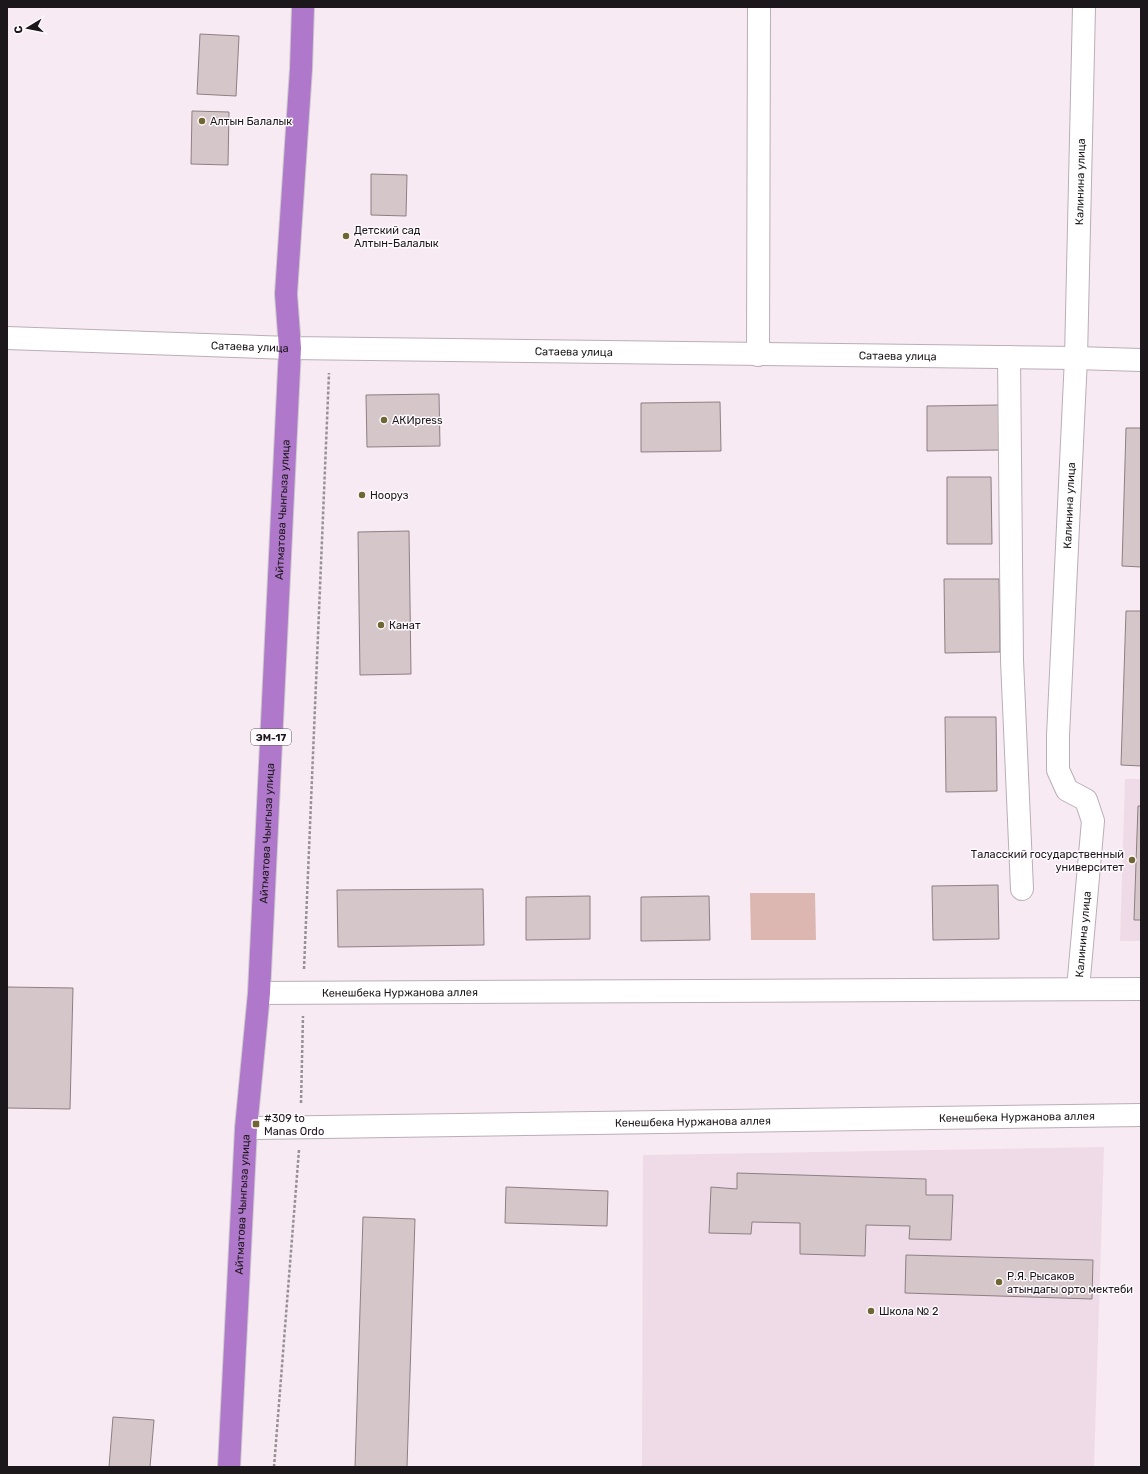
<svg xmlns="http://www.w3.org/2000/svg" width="1148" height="1474" viewBox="0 0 1148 1474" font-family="Rubik,sans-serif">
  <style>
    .built { fill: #efdbe8 }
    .green { fill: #dcb6b1 }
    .building { fill: #d5c6c9; stroke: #8d7f82 }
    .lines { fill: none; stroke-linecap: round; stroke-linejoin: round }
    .minor-casing { stroke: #baaeb6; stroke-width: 24 }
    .highway-casing { stroke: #cdcccd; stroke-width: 24 }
    .path { stroke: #999096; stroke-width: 2.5; stroke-dasharray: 3 2; stroke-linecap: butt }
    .minor { stroke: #fff; stroke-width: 22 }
    .highway { stroke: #af78ca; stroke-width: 22 }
    .poi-dot { fill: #706633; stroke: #fffafd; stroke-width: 1.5 }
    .labels { text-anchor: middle; stroke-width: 3; stroke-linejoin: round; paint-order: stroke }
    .shield { fill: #fffafd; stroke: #5f5b5e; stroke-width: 1 }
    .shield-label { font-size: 10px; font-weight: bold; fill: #1b171a }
    .poi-label { font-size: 11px; fill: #1b171a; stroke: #fffafd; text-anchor: start }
    .street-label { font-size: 11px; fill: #1b171a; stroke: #fffafd }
  </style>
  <rect width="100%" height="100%" fill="#f7eaf2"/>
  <g class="built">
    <path d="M1125,779h16v162h-21z"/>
    <path d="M1104,1147l-10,320h-452l1,-312z"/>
  </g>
  <path class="green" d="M750,893h65l1,47h-65z"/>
  <g class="building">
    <path d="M200,34l39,2 -3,60 -39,-2z"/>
    <path d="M192,111l37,1 -1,53 -37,-1z"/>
    <path d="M371,174l36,1 -1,41 -35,-1z"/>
    <path d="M439,394l1,52 -73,1 -1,-52z"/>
    <path d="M720,402l1,49 -80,1v-49z"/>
    <path d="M999,405l1,45 -73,1v-45z"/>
    <path d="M1126,428h15v139l-19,-1z"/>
    <path d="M947,477h44l1,67h-45z"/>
    <path d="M409,531l2,143 -51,1 -2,-143z"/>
    <path d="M944,579h55l1,73 -55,1z"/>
    <path d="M1126,611h15v155l-20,-1z"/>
    <path d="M945,717h51l1,74 -51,1z"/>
    <path d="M1138,806h3v114h-7z"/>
    <path d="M998,885l1,54 -66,1 -1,-54z"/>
    <path d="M483,889l1,56 -146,2 -1,-57z"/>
    <path d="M590,896v43l-64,1v-43z"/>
    <path d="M709,896l1,44 -69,1v-44z"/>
    <path d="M7,987l66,1 -3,121 -63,-1z"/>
    <path d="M737,1173l189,6v16h27l-2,45 -42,-1 1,-13 -44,-1 -1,31 -65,-2v-31l-48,-1 -1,12 -42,-1 2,-46 26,2z"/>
    <path d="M506,1187l102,4 -1,35 -102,-3z"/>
    <path d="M363,1217l52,2 -8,248h-52z"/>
    <path d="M906,1255l187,5 -1,39 -187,-6z"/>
    <path d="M113,1417l41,3 -4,47h-41z"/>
  </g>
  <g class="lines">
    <defs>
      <g id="minor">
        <path id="s1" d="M7,338l283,10 786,10 65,2"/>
        <path d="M758,355l1,-348"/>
        <path d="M1009,357l3,303 10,229"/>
        <path id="s2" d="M1078,989l15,-168 -7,-21 -19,-10 -9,-20v-34l18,-378 8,-351"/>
        <path id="s3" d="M259,993l882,-4"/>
        <path id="s4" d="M246,1128l895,-13"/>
      </g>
      <g id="highway">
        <path id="s5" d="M229,1467l17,-339 13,-135 31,-645 -4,-54 15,-225 2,-62"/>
      </g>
    </defs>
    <use href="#minor" class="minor-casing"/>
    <use href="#highway" class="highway-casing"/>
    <g class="path">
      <path d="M304,969l25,-596"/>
      <path d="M301,1103l2,-87"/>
      <path d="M274,1467l25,-317"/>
    </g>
    <use href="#minor" class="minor"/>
    <use href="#highway" class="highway"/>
  </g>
  <g class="poi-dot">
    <circle cx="202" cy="121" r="4"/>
    <circle cx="346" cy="236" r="4"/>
    <circle cx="384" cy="420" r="4"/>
    <circle cx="362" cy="495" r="4"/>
    <circle cx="381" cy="625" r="4"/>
    <circle cx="1132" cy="860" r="4"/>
    <rect x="252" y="1120" width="8" height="8" rx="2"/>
    <circle cx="999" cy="1282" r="4"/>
    <circle cx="871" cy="1311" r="4"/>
  </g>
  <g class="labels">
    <rect class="shield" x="251" y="729" width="40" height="16" rx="3"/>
    <g class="shield-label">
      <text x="271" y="741">ЭМ-17</text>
    </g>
    <g class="poi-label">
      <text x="210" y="125">Алтын Балалык</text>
      <text x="354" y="234">Детский сад<tspan x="354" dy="13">Алтын-Балалык</tspan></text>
      <text x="392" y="424">АКИpress</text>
      <text x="370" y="499">Нооруз</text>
      <text x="389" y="629">Канат</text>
      <text x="1124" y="858" text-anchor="end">Таласский государственный<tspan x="1124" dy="13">университет</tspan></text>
      <text x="264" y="1122">#309 to<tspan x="264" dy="13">Manas Ordo</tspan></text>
      <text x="1007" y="1280">Р.Я. Рысаков<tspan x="1007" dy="13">атындагы орто мектеби</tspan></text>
      <text x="879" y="1315">Школа № 2</text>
    </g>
    <g class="street-label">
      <text dy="4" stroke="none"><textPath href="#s2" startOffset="823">Калинина улица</textPath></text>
      <text dy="4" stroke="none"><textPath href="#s1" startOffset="243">Сатаева улица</textPath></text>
      <text dy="4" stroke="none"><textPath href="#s1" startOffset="567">Сатаева улица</textPath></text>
      <text dy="4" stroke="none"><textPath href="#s1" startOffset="891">Сатаева улица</textPath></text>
      <text dy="4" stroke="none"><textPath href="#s2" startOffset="499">Калинина улица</textPath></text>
      <text dy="4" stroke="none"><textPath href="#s5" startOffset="959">Айтматова Чынгыза улица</textPath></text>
      <text dy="4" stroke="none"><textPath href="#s5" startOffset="635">Айтматова Чынгыза улица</textPath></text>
      <text dy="4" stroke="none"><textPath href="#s2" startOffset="55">Калинина улица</textPath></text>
      <text dy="4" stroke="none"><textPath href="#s3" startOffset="141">Кенешбека Нуржанова аллея</textPath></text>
      <text dy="4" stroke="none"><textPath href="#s4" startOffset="771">Кенешбека Нуржанова аллея</textPath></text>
      <text dy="4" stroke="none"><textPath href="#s4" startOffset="447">Кенешбека Нуржанова аллея</textPath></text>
      <text dy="4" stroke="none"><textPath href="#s5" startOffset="263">Айтматова Чынгыза улица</textPath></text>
    </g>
  </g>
  <rect width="1148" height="1474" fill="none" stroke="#1b171a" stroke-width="16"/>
  <g transform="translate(28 28) rotate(260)" stroke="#fffafd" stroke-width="3" paint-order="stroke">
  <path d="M0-3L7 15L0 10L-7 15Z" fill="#1b171a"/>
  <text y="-6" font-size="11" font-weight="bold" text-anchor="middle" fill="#1b171a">С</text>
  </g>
</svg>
